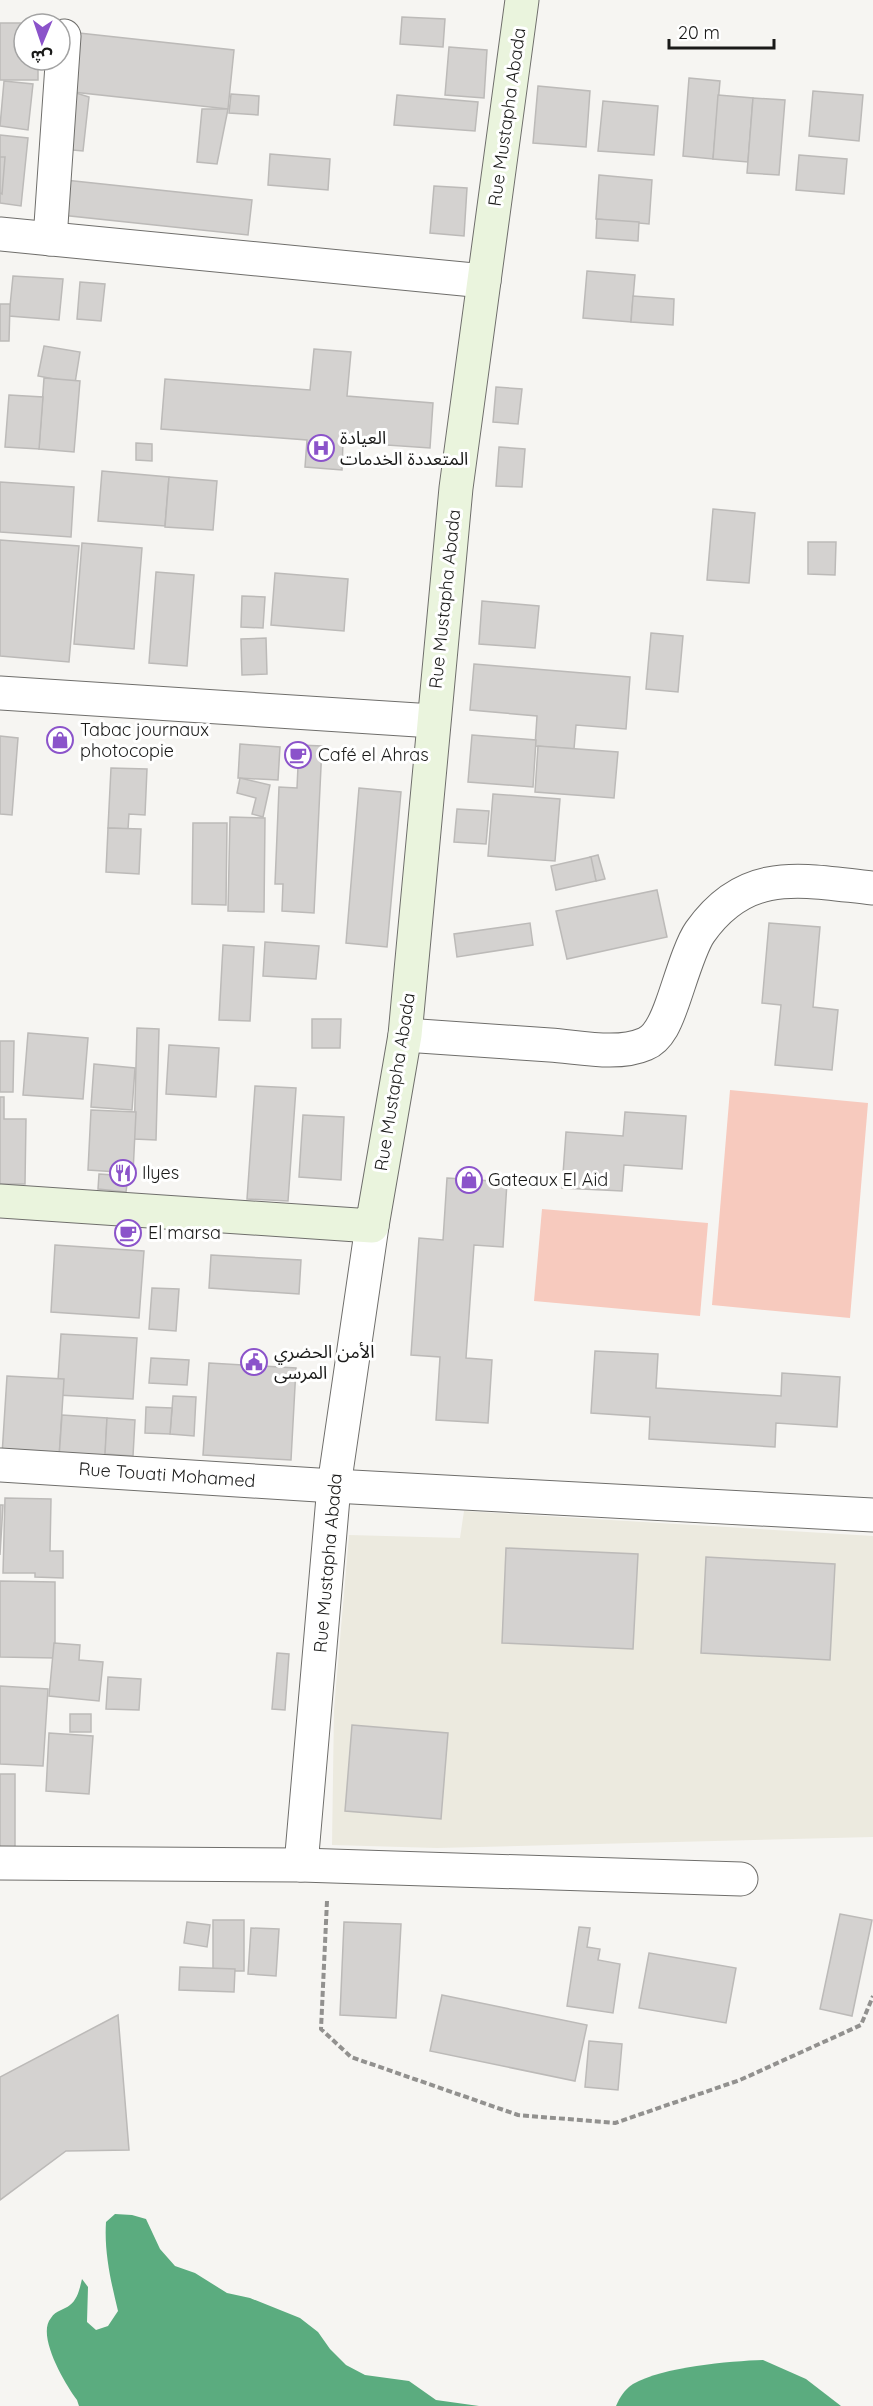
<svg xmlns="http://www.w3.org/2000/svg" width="873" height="2406" viewBox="0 0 873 2406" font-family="Quicksand,'Noto Sans Arabic',sans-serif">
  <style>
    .built { fill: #eceadf }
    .green { fill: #f7cabe }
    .water { fill: #5bac7f }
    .building { fill: #d4d2d0; stroke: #bcbab8; stroke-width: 1.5 }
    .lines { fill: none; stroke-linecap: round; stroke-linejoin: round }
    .street-casing { stroke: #6f6e6b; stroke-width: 35 }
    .secondary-casing { stroke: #6f6e6b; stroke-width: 35 }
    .path { stroke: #92918f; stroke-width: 4; stroke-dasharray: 6 3; stroke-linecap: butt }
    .street { stroke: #fff; stroke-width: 33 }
    .secondary { stroke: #eaf4dd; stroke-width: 33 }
    .labels { text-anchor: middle; stroke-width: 6; stroke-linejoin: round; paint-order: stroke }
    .street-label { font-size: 18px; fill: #1a1a19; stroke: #fff }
    .poi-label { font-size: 18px; fill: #1a1a19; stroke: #fff; text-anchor: start }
  </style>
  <rect width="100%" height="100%" fill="#f6f5f2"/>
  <path class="built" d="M464,1511l409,25v301l-436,11 -105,-3 2,-136 15,-174 111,3z"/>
  <g class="green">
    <path d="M730,1090l138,13 -18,215 -138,-13z"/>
    <path d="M542,1209l166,14 -8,93 -166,-15z"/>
  </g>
  <g class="water">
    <path d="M115,2214l17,1 14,4 14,30 15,17 20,7 32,20 23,5 50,20 18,14 12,17 16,16 19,10 44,6 27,19 43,6h-400l-2,-6c-12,-16 -41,-65 -26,-82 5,-8 13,-8 19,-13 8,-6 10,-18 12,-26l6,8 -1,35 9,8 12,-4 10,-15c-7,-29 -14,-59 -12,-89z"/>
    <path d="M763,2360l43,19 35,27h-225c4,-9 8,-16 17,-22 29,-17 97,-23 130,-24z"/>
  </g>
  <g class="building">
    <path d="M402,17l43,2 -2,28 -43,-3z"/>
    <path d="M0,23h38l-14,1v36h14v20h-38z"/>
    <path d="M79,33l155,17 -6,59 -155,-17z"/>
    <path d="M449,47l38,3 -3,48 -39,-3z"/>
    <path d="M689,78l31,3 -7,78 -30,-3z"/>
    <path d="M4,81l29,3 -5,46 -28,-4z"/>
    <path d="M538,86l52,5 -4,56 -53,-4z"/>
    <path d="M813,91l50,4 -4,46 -50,-5z"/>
    <path d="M73,92l16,5 -6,54 -21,-2z"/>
    <path d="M231,94l28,2 -1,19 -29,-2z"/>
    <path d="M397,95l81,7 -3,29 -81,-6z"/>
    <path d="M718,95l35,3 -5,64 -35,-3z"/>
    <path d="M753,98l32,2 -6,75 -32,-2z"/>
    <path d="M603,101l55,5 -4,49 -56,-4z"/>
    <path d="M202,109h26l-11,55 -20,-2z"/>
    <path d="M0,135l28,3 -7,68 -21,-3z"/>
    <path d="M270,154l60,5 -2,31 -60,-5z"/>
    <path d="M799,155l48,4 -3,35 -48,-4z"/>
    <path d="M0,157h5l-3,37 -2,-1z"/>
    <path d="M599,175l53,5 -3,44 -53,-5z"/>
    <path d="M65,180l187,20 -4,35 -187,-20z"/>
    <path d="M434,186l33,2 -3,48 -34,-3z"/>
    <path d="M597,219l42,3 -1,19 -42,-3z"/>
    <path d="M587,271l48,4 -4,47 -48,-4z"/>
    <path d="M13,276l50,3 -4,41 -50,-4z"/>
    <path d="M80,282l25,2 -4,37 -24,-2z"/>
    <path d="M633,296l41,3 -1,26 -42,-3z"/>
    <path d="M0,304h10l-1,37h-9z"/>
    <path d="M44,346l36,6 -5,31 -37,-7z"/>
    <path d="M314,349l37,3 -4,44 86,7 -3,45 -87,-6 -1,28 -37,-3 2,-27 -146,-11 4,-50 145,11z"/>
    <path d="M44,378l36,3 -6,71 -35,-3z"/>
    <path d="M496,387l26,2 -4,35 -25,-2z"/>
    <path d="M9,395l34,2 -4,52 -34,-2z"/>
    <path d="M136,443l16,1v17l-16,-1z"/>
    <path d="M499,447l26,2 -3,38 -26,-1z"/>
    <path d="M102,471l67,6 -4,49 -67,-5z"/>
    <path d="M169,477l48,4 -4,49 -48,-3z"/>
    <path d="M0,482l74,5 -3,50 -71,-5z"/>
    <path d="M713,509l42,4 -6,70 -42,-3z"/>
    <path d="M0,540l79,6 -10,116 -69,-6z"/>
    <path d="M808,542h28l-1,33 -27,-1z"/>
    <path d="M82,543l60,5 -8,101 -60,-5z"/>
    <path d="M156,572l38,3 -7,91 -38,-3z"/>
    <path d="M275,573l73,6 -4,52 -73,-6z"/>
    <path d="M242,596l23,1 -2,31 -22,-1z"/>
    <path d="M482,601l57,5 -4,42 -56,-4z"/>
    <path d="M651,633l32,3 -5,56 -32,-3z"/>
    <path d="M266,638l1,36 -25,1 -1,-36z"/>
    <path d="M474,664l156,13 -4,52 -50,-4 -2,24 -39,-3 2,-30 -67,-6z"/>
    <path d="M472,735l64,5 -3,47 -65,-5z"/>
    <path d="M0,736l18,2 -6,77 -12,-1z"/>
    <path d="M240,744l40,3 -2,33 -40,-2z"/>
    <path d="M299,745l23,1 -8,167 -32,-2 1,-27h-8l4,-97 18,1z"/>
    <path d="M538,746l80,6 -4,46 -79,-6z"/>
    <path d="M111,768l36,1 -2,46 -16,-1 -1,15 -20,-1z"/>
    <path d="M240,778l30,7 -7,32 -11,-3 4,-16 -19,-5z"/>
    <path d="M359,788l42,4 -14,155 -41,-4z"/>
    <path d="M493,794l67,5 -5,62 -67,-5z"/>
    <path d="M457,809l32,2 -3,33 -32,-2z"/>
    <path d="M230,817l35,1 -1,94 -36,-1z"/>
    <path d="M193,823h34l-1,82 -34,-1z"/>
    <path d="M108,828l33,1 -2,45 -33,-2z"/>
    <path d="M598,855l7,24 -9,2 -6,-24z"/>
    <path d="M591,857l5,24 -40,9 -5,-24z"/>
    <path d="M657,890l10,47 -100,22 -11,-48z"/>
    <path d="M530,923l3,22 -76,12 -3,-23z"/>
    <path d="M769,923l51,4 -7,80 25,3 -6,60 -57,-5 6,-60 -19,-2z"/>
    <path d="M265,942l54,4 -3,33 -53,-3z"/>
    <path d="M223,945l31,2 -4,74 -31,-1z"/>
    <path d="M312,1019h29l-1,29h-28z"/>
    <path d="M137,1028l22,1 -3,111 -22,-1z"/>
    <path d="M28,1033l60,5 -5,61 -60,-4z"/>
    <path d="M0,1041h14l-1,51h-13z"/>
    <path d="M169,1045l50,3 -3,49 -50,-3z"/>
    <path d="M94,1064l41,4 -3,42 -41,-3z"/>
    <path d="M255,1086l41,2 -8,113 -41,-2z"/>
    <path d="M0,1097h4v22h22l-1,65h-25z"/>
    <path d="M91,1110l45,2 -3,61 -45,-3z"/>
    <path d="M625,1112l61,4 -4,53 -58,-4 -2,26 -60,-3 4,-56 57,4z"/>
    <path d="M303,1115l41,2 -3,63 -42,-3z"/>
    <path d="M99,1174l29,2 -2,16 -28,-3z"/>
    <path d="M447,1178l60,4 -4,65 -29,-2 -8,113 26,2 -4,63 -52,-3 4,-63 -29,-2 8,-117 24,2z"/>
    <path d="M55,1245l89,6 -5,67 -88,-6z"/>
    <path d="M211,1255l90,5 -2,34 -90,-6z"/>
    <path d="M152,1288l27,1 -3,42 -27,-2z"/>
    <path d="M61,1334l76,4 -4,61 -76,-4z"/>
    <path d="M595,1351l63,3 -2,34 125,8 1,-23 58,4 -3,50 -61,-4 -1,24 -126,-8 1,-22 -59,-4z"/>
    <path d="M151,1358l38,2 -2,25 -38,-2z"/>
    <path d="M209,1363l87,5 -5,92 -88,-5z"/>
    <path d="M7,1376l57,3 -5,79 -57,-3z"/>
    <path d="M173,1396l23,1 -2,39 -24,-2z"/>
    <path d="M146,1407l26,1 -2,26 -25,-1z"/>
    <path d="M62,1415l45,3 -2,42 -46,-2z"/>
    <path d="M107,1418l28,2 -2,36 -28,-2z"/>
    <path d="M5,1498l46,1 -1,52h13v27l-28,-1v-4h-32z"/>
    <path d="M0,1505h3l-3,50z"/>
    <path d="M506,1548l132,6 -5,95 -131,-6z"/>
    <path d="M706,1557l129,7 -5,96 -129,-7z"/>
    <path d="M0,1581l55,1v76l-55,-1z"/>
    <path d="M54,1643l26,2 -1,15 24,2 -4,39 -50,-5z"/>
    <path d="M277,1653l12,1 -4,56 -13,-1z"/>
    <path d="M108,1677l33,2 -2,31 -33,-1z"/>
    <path d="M0,1686l48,3 -5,77 -43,-2z"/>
    <rect x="70" y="1714" width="21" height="18"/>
    <path d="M352,1725l96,8 -7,86 -96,-8z"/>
    <path d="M49,1733l44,3 -4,58 -43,-3z"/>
    <rect x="0" y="1774" width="15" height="74"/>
    <path d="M840,1914l32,6 -20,96 -32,-7z"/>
    <rect x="213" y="1920" width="31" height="51"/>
    <path d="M187,1922l23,3 -3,22 -23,-4z"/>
    <path d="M344,1922l57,2 -5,94 -56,-3z"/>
    <path d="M579,1927l11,1 -3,19 13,2 -2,11 22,4 -7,49 -46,-7z"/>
    <path d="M251,1928l28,1 -3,47 -28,-2z"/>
    <path d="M649,1953l87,15 -10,55 -87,-15z"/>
    <path d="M180,1967l55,2 -1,23 -55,-2z"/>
    <path d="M442,1995l145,30 -12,56 -145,-30z"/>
    <path d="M118,2015l11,135 -63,1 -66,49v-123z"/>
    <path d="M589,2041l33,3 -4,46 -33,-3z"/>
  </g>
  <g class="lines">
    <defs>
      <g id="street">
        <path d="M0,234l484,47"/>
        <path d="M50,239l14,-203"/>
        <path d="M0,693l433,28"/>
        <path d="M405,1035c49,3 97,7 145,10 29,2 68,11 95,-1 15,-6 22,-26 27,-40 7,-19 18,-58 28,-72 47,-67 104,-51 173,-44"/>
        <path d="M0,1465l334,21 539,29"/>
        <path d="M0,1863l301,2 440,14"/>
        <path d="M301,1865l33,-379 38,-260"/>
      </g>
      <path id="secondary" d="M0,1201l372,25 33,-191 51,-547 66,-488"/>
    </defs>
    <use href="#street" class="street-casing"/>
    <use href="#secondary" class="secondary-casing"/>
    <path class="path" d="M327,1901l-6,128 30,28 167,58 97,8 125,-43 121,-55 12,-29"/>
    <use href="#street" class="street"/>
    <use href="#secondary" class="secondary"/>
  </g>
  <defs>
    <symbol id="hospital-ring" viewBox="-11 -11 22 22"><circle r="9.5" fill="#fff" stroke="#8b53ca" stroke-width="1.5"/><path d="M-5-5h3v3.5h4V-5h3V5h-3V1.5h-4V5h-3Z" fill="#8b53ca"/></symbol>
    <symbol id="shop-ring" viewBox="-11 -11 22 22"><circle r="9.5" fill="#fff" stroke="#8b53ca" stroke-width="1.5"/><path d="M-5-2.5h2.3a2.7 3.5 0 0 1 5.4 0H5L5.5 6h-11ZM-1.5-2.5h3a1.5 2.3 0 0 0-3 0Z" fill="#8b53ca"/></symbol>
    <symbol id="cafe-ring" viewBox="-11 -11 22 22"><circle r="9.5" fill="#fff" stroke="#8b53ca" stroke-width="1.5"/><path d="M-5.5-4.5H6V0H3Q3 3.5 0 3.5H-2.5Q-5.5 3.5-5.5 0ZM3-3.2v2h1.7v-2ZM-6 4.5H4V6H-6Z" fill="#8b53ca"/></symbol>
    <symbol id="restaurant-ring" viewBox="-11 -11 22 22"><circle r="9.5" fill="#fff" stroke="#8b53ca" stroke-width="1.5"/><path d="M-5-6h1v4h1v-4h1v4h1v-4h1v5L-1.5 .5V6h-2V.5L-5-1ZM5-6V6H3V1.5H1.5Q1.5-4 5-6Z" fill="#8b53ca"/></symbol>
    <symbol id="civic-ring" viewBox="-11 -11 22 22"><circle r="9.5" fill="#fff" stroke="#8b53ca" stroke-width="1.5"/><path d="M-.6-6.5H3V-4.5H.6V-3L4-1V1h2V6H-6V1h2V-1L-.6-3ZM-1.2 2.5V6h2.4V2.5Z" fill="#8b53ca"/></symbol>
  </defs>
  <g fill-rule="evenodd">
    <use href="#hospital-ring" x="306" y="433" width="30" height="30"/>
    <use href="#shop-ring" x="45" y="725" width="30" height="30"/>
    <use href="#cafe-ring" x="283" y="740" width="30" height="30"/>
    <use href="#restaurant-ring" x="108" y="1158" width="30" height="30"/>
    <use href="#shop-ring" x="454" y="1165" width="30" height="30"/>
    <use href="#cafe-ring" x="113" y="1218" width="30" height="30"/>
    <use href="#civic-ring" x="239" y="1347" width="30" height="30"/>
  </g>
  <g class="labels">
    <g class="street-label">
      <text transform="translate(507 117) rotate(-82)" y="6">Rue Mustapha Abada</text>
      <text transform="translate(445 599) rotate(-84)" y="6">Rue Mustapha Abada</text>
      <text transform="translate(395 1082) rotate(-81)" y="6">Rue Mustapha Abada</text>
      <text transform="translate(167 1475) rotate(4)" y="6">Rue Touati Mohamed</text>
      <text transform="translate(328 1563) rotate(-85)" y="6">Rue Mustapha Abada</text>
    </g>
    <g class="poi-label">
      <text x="340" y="444">العيادة<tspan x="340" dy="21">المتعددة الخدمات</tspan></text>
      <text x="80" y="736">Tabac journaux<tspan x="80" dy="21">photocopie</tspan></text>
      <text x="318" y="761">Café el Ahras</text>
      <text x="142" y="1179">Ilyes</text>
      <text x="488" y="1186">Gateaux El Aid</text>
      <text x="148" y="1239">El marsa</text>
      <text x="274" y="1358">الأمن الحضري<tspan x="274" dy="21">المرسى</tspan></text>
    </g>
  </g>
  <g transform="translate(42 42) rotate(182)"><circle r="28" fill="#ffffff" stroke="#a3a3a3" stroke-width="1.5"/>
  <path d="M0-4.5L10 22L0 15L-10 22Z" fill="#8b53ca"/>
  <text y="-9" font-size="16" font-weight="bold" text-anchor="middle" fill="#1a1a19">ش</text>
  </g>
  <path d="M669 39v9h105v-9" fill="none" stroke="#1a1a19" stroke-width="3"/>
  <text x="678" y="39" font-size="18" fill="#1a1a19" stroke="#ffffff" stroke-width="4.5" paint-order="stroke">20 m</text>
</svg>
